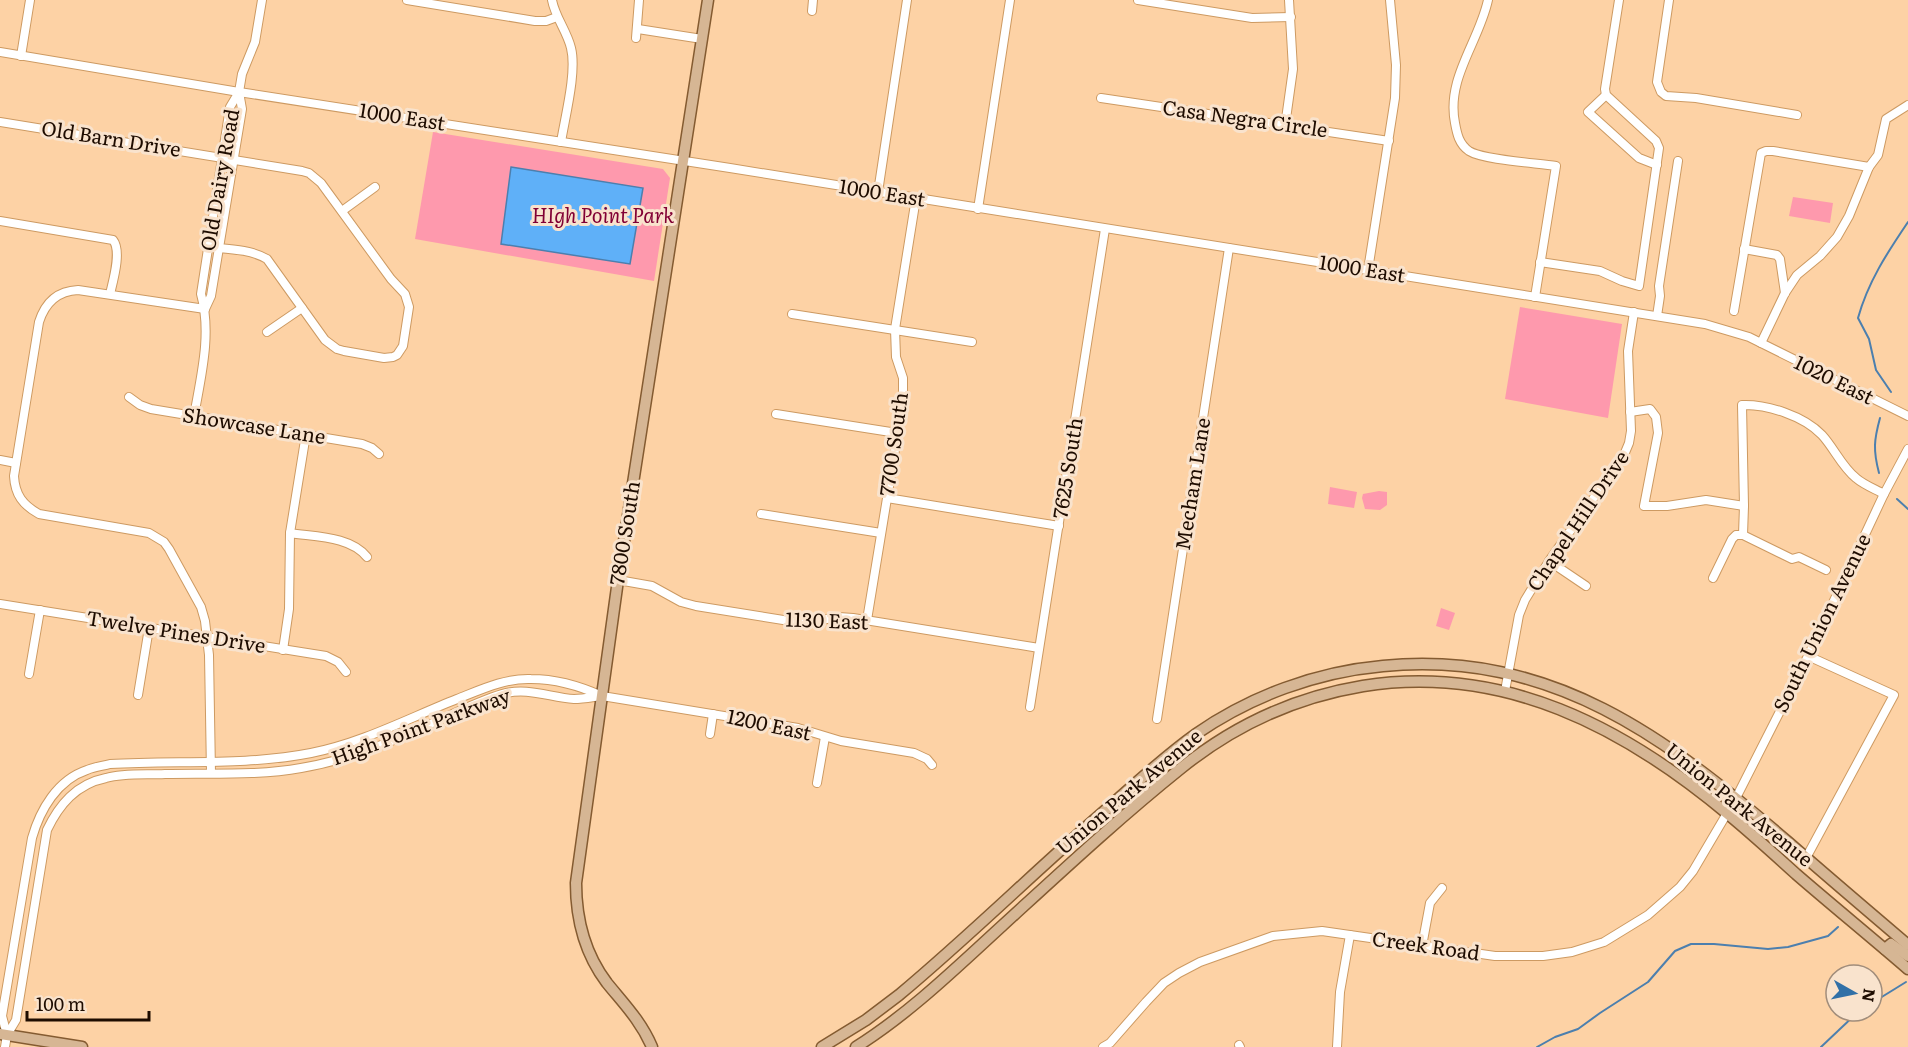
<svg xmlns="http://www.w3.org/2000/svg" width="1908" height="1047" viewBox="0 0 1908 1047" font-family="Literata,serif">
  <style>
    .green { fill: #fe99ad }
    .water { fill: #5fb0f8; stroke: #4c7fae; stroke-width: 1.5 }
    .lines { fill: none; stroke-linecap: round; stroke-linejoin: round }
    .stream { stroke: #4c7fae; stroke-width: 2 }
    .minor-casing { stroke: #cd9a62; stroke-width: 10 }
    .major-casing { stroke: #845b31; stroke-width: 13 }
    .minor { stroke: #fff; stroke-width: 8 }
    .major { stroke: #d6b694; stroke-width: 10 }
    .labels { text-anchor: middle; stroke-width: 6; stroke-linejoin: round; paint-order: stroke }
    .street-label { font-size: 20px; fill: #1e0c00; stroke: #f9e3cd }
    .park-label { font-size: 20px; font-style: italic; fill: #810034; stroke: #f9e3cd }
  </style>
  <rect width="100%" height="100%" fill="#fdd2a5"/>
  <g class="green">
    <path d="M433,132l230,37 7,9 -16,103 -239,-42z"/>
    <path d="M1793,197l40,6 -3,20 -41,-7z"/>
    <path d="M1520,307l102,17 -14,94 -103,-19z"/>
    <path d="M1330,487l27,5 -3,16 -26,-4z"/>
    <path d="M1379,491l8,1v13l-7,5 -15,-1 -3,-11 1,-4z"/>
    <path d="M1441,608l14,5 -6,17 -13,-4z"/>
  </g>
  <path class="water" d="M511,167l132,21 -13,76 -129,-20z"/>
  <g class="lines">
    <g class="stream">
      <path d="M1891,392l-15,-22 -7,-31 -11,-21c10,-36 29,-65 50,-96"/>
      <path d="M1879,473c-6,-23 -5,-33 1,-55"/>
      <path d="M1897,499l11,10"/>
      <path d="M1872,1003l34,-21"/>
      <path d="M1537,1047l18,-10 23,-8 22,-16 48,-31 27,-31 16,-7h23l54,5 20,-2 40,-11 10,-9"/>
      <path d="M1821,1047l38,-36"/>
    </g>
    <defs>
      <g id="minor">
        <path d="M407,0l128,21h11l11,-4"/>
        <path d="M552,0c3,17 15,31 19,48 6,24 -6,69 -10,94"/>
        <path d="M1138,0l114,18 39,-1"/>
        <path d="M1488,0c-9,42 -42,78 -33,123 2,11 4,21 14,28 14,9 68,12 87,15l-21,131"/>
        <path d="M1669,0l-12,82 4,10 5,4 30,2 101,17"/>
        <path d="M812,11l1,-11"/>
        <path d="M638,29l64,10"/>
        <path d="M636,38l3,-38"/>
        <path d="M0,52l239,40 491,76 975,156 44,13 159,79"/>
        <path d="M21,56l9,-56"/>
        <path d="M1606,95l-18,17 51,46 18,7"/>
        <path d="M1101,98l288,43"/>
        <path d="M0,122l302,49 7,2 12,10 70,96 14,15 4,13 -6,39 -6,9 -4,2 -9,1 -40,-7 -7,-2 -12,-9 -58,-81c-17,-10 -39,-10 -59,-12"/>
        <path d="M1285,126l8,-57 -4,-69"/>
        <path d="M878,192l29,-192"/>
        <path d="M978,209l32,-209"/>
        <path d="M342,211l33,-24"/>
        <path d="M0,221l113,19c9,11 0,41 -3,54"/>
        <path d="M1744,249l33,6 3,4 5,34"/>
        <path d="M1540,262l60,9 22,10 17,5 20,-138 -3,-7 -50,-46 -1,-6 14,-89"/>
        <path d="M1368,270l27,-172 1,-33 -6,-65"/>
        <path d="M205,309l-127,-19c-21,1 -33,13 -39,32l-25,154c1,19 9,29 25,38l110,19 15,9 5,7 32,58 4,14 4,34 2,118"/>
        <path d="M205,309l6,-13 31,-187 -3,-17 3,-18 13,-32 7,-42"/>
        <path d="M1734,311l27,-158 5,-2h7l96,16"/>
        <path d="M792,314l180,28"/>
        <path d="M1657,316l3,-20 -1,-10 19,-125"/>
        <path d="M267,332l35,-24"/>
        <path d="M1761,343l24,-50 12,-18 23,-19 17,-19 12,-21 20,-49 9,-12 8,-36 22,-14"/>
        <path d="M129,397l11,8 11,4 211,35 10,4 7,6"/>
        <path d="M1630,412l20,-3 6,8 2,16 -14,73h23l39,-6 38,6"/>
        <path d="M776,414l121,19"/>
        <path d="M194,416c7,-40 18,-82 7,-122l29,-187 9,-15"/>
        <path d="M0,460l16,3"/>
        <path d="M887,498l172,28"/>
        <path d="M761,514l120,19"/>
        <path d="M290,533c25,4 60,3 77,24"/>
        <path d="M1743,535l1,-29 -2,-101c25,-1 62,11 80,30 12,13 20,32 34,43 8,7 19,11 28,16"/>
        <path d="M1549,561l37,25"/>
        <path d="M1713,578l19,-39 4,-4h7l49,24 7,-2 27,13"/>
        <path d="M618,580l34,6 29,16 15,4 106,17 37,-6 14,1 186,30"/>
        <path d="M0,604l326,52 12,6 8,10"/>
        <path d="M867,620l36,-219v-23l-7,-21 -1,-28 21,-131"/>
        <path d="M283,650l6,-41 1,-76 16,-99"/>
        <path d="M29,674l11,-64"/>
        <path d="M1505,691l14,-76 6,-15 24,-39 75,-106 5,-12 2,-12 -3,-80 6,-39"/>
        <path d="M138,695l11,-67"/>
        <path d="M1030,707l75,-478"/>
        <path d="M1157,719l72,-471"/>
        <path d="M710,734l3,-20"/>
        <path d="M817,783l8,-46"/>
        <path d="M1806,858l88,-163 -86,-39"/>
        <path d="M1422,946l8,-43 12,-15"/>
        <path d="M7,1035l-5,-19 30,-178c8,-28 25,-58 55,-68 7,-3 16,-4 23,-6 67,-4 135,2 201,-11 51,-10 98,-35 146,-54 23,-9 48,-21 74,-20 25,0 49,7 71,17l196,32 43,13 73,12 13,6 5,6"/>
        <path d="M1239,1045l1,2"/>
        <path d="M5,1047l2,-12 9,-15 31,-190c12,-25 29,-46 59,-52 18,-5 40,-3 59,-4 45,-1 92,2 136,-6 48,-8 90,-26 134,-46 22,-10 44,-21 67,-28 25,-7 47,3 72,5 9,0 19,-2 27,-3"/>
        <path d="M1103,1047l7,-4 36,-41 18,-19 15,-10 21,-11 73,-26 49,-5 173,25h48l29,-4 32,-10 44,-27 32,-28 13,-16 43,-73 72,-142 76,-162 24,-45"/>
        <path d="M1337,1047l3,-55 10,-57"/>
      </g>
      <g id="major">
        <path d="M1885,949l6,-5 17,12"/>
        <path d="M0,1034l82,13"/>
        <path d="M652,1047c-11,-26 -28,-43 -45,-64 -22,-29 -31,-64 -31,-100l42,-303 90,-580"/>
        <path d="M822,1047l44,-27 33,-25c72,-60 138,-126 209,-187 28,-25 57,-52 88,-74 55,-38 120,-62 187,-68 169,-16 284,72 405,176 40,35 80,69 120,103"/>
        <path d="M856,1047c54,-34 100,-79 147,-122 58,-53 116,-107 177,-156 53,-43 116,-72 183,-83 141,-22 261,41 366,129 23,19 45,39 67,59 37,32 75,63 112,95"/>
      </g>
    </defs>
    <use href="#minor" class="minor-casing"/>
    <use href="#major" class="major-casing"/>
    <use href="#minor" class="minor"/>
    <use href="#major" class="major"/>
  </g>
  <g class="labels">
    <g class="street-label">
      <text transform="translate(402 117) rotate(9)" y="7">1000 East</text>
      <text transform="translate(1245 119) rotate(8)" y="7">Casa Negra Circle</text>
      <text transform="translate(111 139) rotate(9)" y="7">Old Barn Drive</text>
      <text transform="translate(220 180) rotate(-80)" y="7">Old Dairy Road</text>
      <text transform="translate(882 193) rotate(9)" y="7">1000 East</text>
      <text transform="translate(1362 269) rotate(9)" y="7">1000 East</text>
      <text transform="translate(1834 380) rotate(26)" y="7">1020 East</text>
      <text transform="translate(254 426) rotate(9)" y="7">Showcase Lane</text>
      <text transform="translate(894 444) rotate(-82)" y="7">7700 South</text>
      <text transform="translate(1068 468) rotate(-81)" y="7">7625 South</text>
      <text transform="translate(1193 484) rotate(-81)" y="7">Mecham Lane</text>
      <text transform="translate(1578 521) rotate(-56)" y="7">Chapel Hill Drive</text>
      <text transform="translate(625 533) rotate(-81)" y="7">7800 South</text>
      <text transform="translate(827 621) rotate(2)" y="7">1130 East</text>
      <text transform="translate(1822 623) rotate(-64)" y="7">South Union Avenue</text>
      <text transform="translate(176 632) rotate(9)" y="7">Twelve Pines Drive</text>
      <text transform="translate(769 725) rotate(12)" y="7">1200 East</text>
      <text transform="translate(421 727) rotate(-20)" y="7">High Point Parkway</text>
      <text transform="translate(1129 792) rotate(-40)" y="7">Union Park Avenue</text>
      <text transform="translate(1739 805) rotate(39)" y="7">Union Park Avenue</text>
      <text transform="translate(1426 946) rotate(8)" y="7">Creek Road</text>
    </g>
    <g class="park-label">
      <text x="603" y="223">HIgh Point Park</text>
    </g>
  </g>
  <g transform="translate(1854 993) rotate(99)"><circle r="28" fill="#f9e3cd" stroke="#a18d7b" stroke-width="1.5"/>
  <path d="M0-4.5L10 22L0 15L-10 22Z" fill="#3170a7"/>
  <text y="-9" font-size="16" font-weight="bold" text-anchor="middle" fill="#1e0c00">N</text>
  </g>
  <path d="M27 1011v9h122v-9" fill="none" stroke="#1e0c00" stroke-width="3"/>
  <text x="36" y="1011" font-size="18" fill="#1e0c00" stroke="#f9e3cd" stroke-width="4.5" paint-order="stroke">100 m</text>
</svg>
